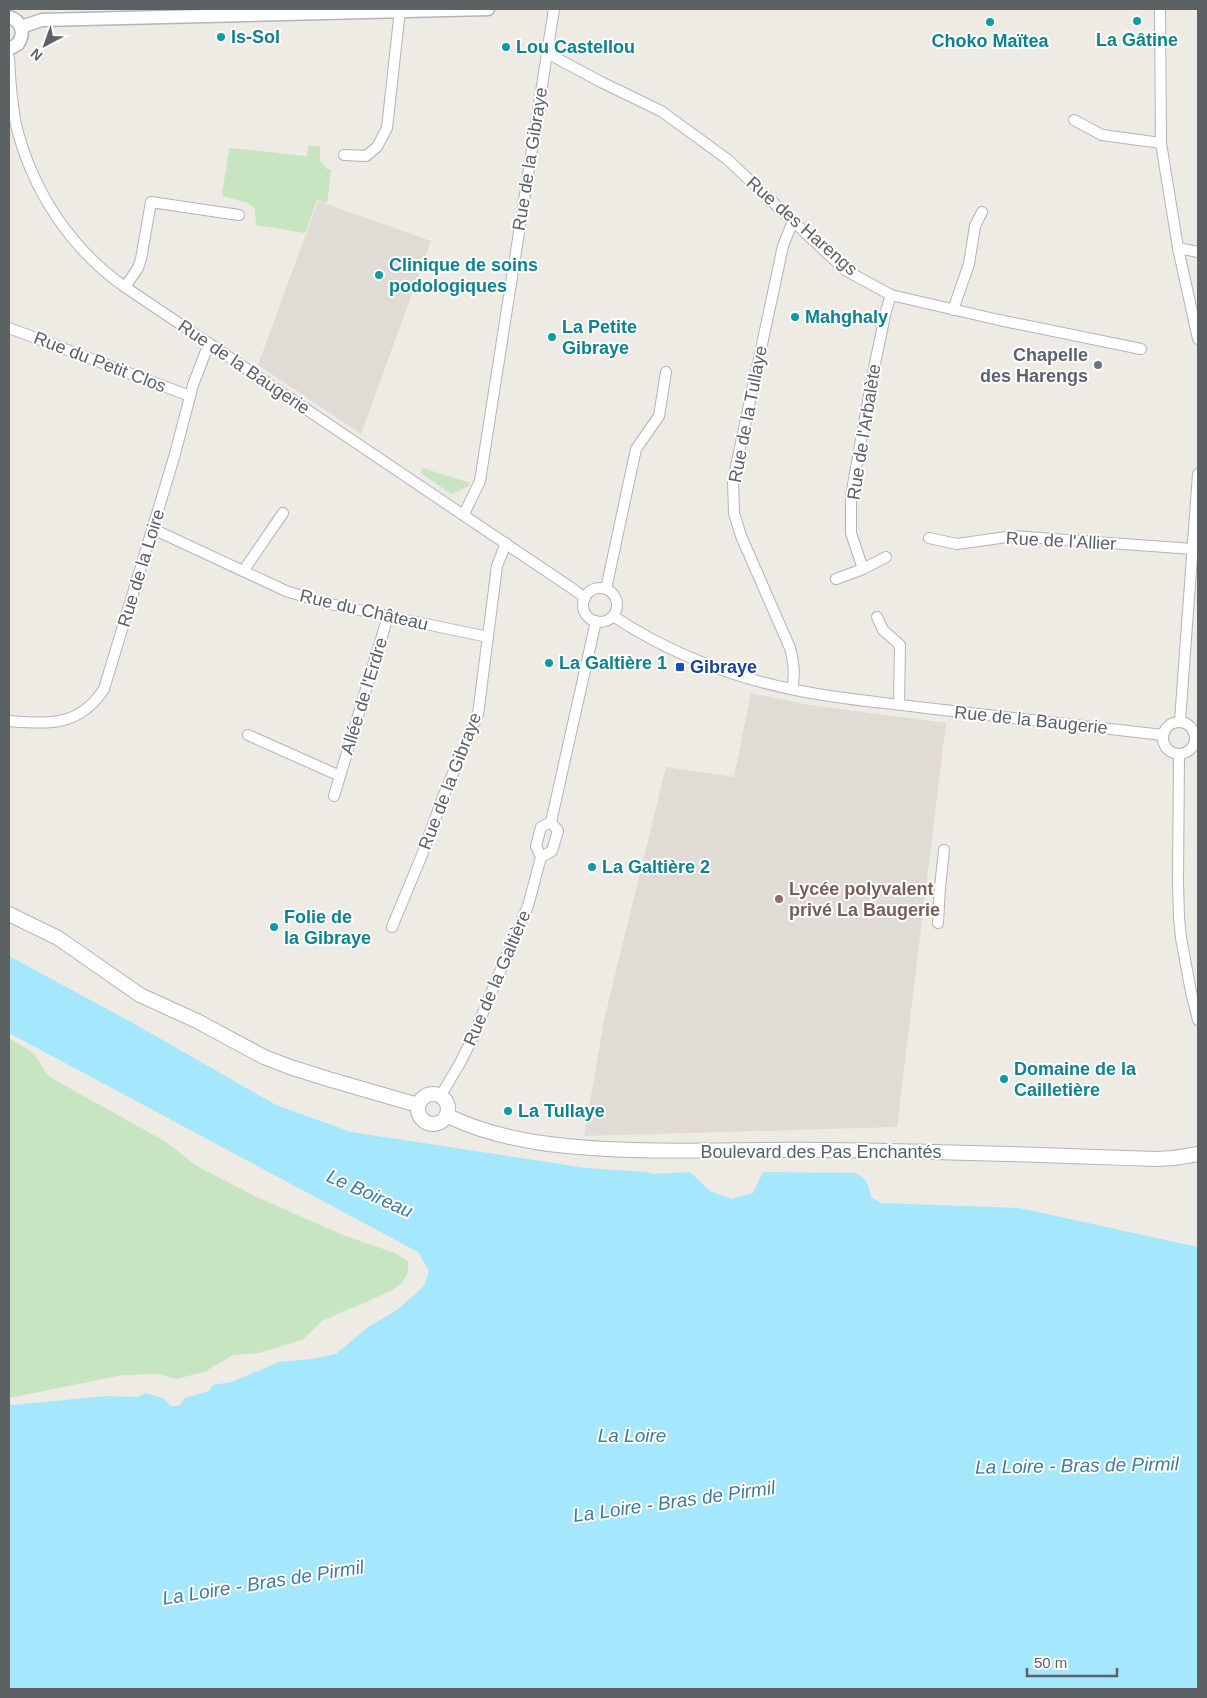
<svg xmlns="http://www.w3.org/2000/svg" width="1207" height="1698" viewBox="0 0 1207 1698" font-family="Helvetica,sans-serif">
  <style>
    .education { fill: #e1dbd5 }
    .green { fill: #c7e5c1 }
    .water { fill: #a5e7fd }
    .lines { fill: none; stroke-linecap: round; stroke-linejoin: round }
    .minor-casing { stroke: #b1b5b9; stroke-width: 12 }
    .tertiary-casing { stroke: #b1b5b9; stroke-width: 15 }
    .secondary-casing { stroke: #b0b5b9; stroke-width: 16 }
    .minor { stroke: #fff; stroke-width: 10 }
    .tertiary { stroke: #fff; stroke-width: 12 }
    .secondary { stroke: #fff; stroke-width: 14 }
    .culture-dot { fill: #0f9aa8; stroke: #fff; stroke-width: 2 }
    .worship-dot { fill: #6b7280; stroke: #fff; stroke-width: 2 }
    .transit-dot { fill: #1a4fb4; stroke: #fff; stroke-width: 2 }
    .education-dot { fill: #8d6e63; stroke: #fff; stroke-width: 2 }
    .labels { text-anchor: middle; stroke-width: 4; stroke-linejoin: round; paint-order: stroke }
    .culture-label { font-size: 18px; font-weight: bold; fill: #0d838f; stroke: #fff; text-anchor: start }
    .street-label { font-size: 18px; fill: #5c6164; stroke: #fff }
    .worship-label { font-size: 18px; font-weight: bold; fill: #5b616d; stroke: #fff; text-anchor: end }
    .transit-label { font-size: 18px; font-weight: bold; fill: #164399; stroke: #fff; text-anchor: start }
    .education-label { font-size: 18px; font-weight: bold; fill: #785e54; stroke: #fff; text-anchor: start }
    .water-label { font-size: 19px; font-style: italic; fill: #3c7d9e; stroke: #fff }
  </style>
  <rect width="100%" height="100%" fill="#eeeae4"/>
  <g class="education">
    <path d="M318,201l113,40 -70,193 -103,-69z"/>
    <path d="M751,693l58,12 137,18 -49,404 -313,9 20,-116 62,-253 68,10z"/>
  </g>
  <g class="green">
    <path d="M308,146h12v15l7,8h4l-4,34 -10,-3 -12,33 -49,-8 -1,-16 -7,-6 -26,-7 7,-48 78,8z"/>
    <path d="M423,468l47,15 -1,3 -18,8 -30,-21z"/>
    <path d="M9,1038l26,16 13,22 118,66 32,25 61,31 84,37 52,18 13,8v11l-6,11 -11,8 -69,30 -20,19 -43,13 -26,2 -29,17 -28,7 -17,-5 -37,1 -113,23z"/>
  </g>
  <path class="water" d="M9,956l122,66 145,83 75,27 235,36 61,4 5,2 38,-2 20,19 21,8 22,-6 10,-21 92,1c13,6 13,11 16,24l10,6 138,5 179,39v442h-1189v-285l4,1 93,-9 31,1 9,-4 19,6 5,7h9l6,-8 24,-7 4,-6 19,-3 47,-20 33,-3 24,-5 32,-27 29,-17 27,-24 5,-15 -11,-19 -409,-219z"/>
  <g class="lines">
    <defs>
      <g id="minor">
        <path d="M1160,9l1,134 17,105 20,91"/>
        <path d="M547,53l54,29 60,29 66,48 118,111 46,25 108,25 142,29"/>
        <path d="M9,57c1,24 3,49 8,72 17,64 54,120 108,158l448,302 12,9"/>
        <path d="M1074,120l28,15 59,8"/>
        <path d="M344,155l22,1 11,-9 10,-19 13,-118"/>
        <path d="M1178,248l20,4"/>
        <path d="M125,287l13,-19 3,-9 10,-57 88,13"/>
        <path d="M953,310l16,-46 6,-38 7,-14"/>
        <path d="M9,328l181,68"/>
        <path d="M464,514l16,-33 74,-472"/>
        <path d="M153,529l133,62 39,12 163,34"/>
        <path d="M929,538l28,6 57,-8 179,13"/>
        <path d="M863,569l23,-12"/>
        <path d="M244,570l39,-57"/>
        <path d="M836,579l27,-10 -12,-36v-37l22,-123 13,-62 5,-16"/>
        <circle cx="600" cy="605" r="17"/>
        <path d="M606,589l30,-140 23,-33 7,-44"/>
        <path d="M613,616c53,35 115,60 178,73 44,10 90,13 135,19 79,9 158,18 237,27"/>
        <path d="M877,617l6,13 17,15 -1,59"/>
        <path d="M792,689c3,-13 2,-27 -2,-41l-49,-112 -7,-23 -1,-33 50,-234 10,-25"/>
        <path d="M9,721c40,3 70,6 95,-32l71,-235 18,-69 16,-42"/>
        <path d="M1180,721l18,-247"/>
        <circle cx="1179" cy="738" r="16"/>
        <path d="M248,735l92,41"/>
        <path d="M1179,754l-1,129 1,34 2,21 10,54 7,28"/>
        <path d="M334,796l54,-180"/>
        <path d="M541,857l11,-6 6,-20 -7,-9 45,-201"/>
        <path d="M938,923l2,-36 4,-37"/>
        <path d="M392,927l30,-72 21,-58 35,-83 19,-148 9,-23"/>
        <path d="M441,1095l19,-32 13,-26 26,-63 29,-68 13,-49 -5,-11 5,-19 10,-5"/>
      </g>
      <g id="tertiary">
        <path d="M9,17c13,4 16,16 9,27l-9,5"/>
        <path d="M21,27l21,-7 446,-11"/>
      </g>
      <g id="secondary">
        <path d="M9,914l49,24 82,57 57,26 67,36 26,10 38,12 90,26"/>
        <circle cx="433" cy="1109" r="15"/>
        <path d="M448,1116c56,27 122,32 184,34 64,2 128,-1 192,0 111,1 222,5 332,9l18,-1 24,-4"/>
      </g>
    </defs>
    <use href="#minor" class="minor-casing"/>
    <use href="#tertiary" class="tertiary-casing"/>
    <use href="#secondary" class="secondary-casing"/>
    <use href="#minor" class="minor"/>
    <use href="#tertiary" class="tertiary"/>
    <use href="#secondary" class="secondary"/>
  </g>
  <g class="culture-dot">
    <circle cx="1137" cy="21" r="5"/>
    <circle cx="990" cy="22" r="5"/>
    <circle cx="221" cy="37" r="5"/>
    <circle cx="506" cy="47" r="5"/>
    <circle cx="379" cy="275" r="5"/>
    <circle cx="795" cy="317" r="5"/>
    <circle cx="552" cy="337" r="5"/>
    <circle cx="549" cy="663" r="5"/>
    <circle cx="592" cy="867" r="5"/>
    <circle cx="274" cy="927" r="5"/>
    <circle cx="1004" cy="1079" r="5"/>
    <circle cx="508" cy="1111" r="5"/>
  </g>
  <circle class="worship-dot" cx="1098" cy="365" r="5"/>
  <rect class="transit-dot" x="675" y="662" width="10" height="10" rx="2.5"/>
  <circle class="education-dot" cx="779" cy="899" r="5"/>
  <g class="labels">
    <g class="culture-label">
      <text x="231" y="43">Is-Sol</text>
      <text x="1137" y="46" text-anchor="middle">La Gâtine</text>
      <text x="990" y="47" text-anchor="middle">Choko Maïtea</text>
      <text x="516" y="53">Lou Castellou</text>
      <text x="389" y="271">Clinique de soins<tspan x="389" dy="21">podologiques</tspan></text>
      <text x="805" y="323">Mahghaly</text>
      <text x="562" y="333">La Petite<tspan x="562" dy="21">Gibraye</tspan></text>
      <text x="559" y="669">La Galtière 1</text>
      <text x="602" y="873">La Galtière 2</text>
      <text x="284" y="923">Folie de<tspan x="284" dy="21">la Gibraye</tspan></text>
      <text x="1014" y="1075">Domaine de la<tspan x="1014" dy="21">Cailletière</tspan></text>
      <text x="518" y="1117">La Tullaye</text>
    </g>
    <g class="street-label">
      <text transform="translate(530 159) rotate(-81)" y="6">Rue de la Gibraye</text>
      <text transform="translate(802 226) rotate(41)" y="6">Rue des Harengs</text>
      <text transform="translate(100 362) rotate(21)" y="6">Rue du Petit Clos</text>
      <text transform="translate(244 367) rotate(34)" y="6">Rue de la Baugerie</text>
      <text transform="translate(748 414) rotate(-79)" y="6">Rue de la Tullaye</text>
      <text transform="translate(864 432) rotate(-81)" y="6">Rue de l'Arbalète</text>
      <text transform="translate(1061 541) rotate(3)" y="6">Rue de l'Allier</text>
      <text transform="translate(141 568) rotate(-73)" y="6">Rue de la Loire</text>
      <text transform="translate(364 610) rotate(13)" y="6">Rue du Château</text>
      <text transform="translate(364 696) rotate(-73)" y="6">Allée de l'Erdre</text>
      <text transform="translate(1031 720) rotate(6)" y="6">Rue de la Baugerie</text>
      <text transform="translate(450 781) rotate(-69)" y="6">Rue de la Gibraye</text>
      <text transform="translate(497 978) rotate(-67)" y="6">Rue de la Galtière</text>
      <text x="821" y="1158">Boulevard des Pas Enchantés</text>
    </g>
    <g class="worship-label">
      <text x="1088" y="361">Chapelle<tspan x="1088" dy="21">des Harengs</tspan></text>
    </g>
    <g class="transit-label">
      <text x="690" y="673">Gibraye</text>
    </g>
    <g class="education-label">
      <text x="789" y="895">Lycée polyvalent<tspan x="789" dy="21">privé La Baugerie</tspan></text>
    </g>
    <g class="water-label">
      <text transform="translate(370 1193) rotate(24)" y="7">Le Boireau</text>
      <text x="632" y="1442">La Loire</text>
      <text transform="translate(1077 1465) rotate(-1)" y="7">La Loire - Bras de Pirmil</text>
      <text transform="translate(674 1501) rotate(-8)" y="7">La Loire - Bras de Pirmil</text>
      <text transform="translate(263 1582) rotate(-9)" y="7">La Loire - Bras de Pirmil</text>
    </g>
  </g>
  <rect width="1207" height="1698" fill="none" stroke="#5c6164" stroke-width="20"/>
  <g transform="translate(45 45) rotate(221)" stroke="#ffffff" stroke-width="4" paint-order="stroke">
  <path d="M0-4L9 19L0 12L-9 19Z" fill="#5c6164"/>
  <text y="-8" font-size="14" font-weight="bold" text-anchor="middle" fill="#5c6164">N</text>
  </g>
  <path d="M1027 1668v8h90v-8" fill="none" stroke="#5c6164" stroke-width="2.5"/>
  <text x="1034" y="1668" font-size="15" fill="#5c6164" stroke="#ffffff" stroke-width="4" paint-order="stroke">50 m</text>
</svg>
